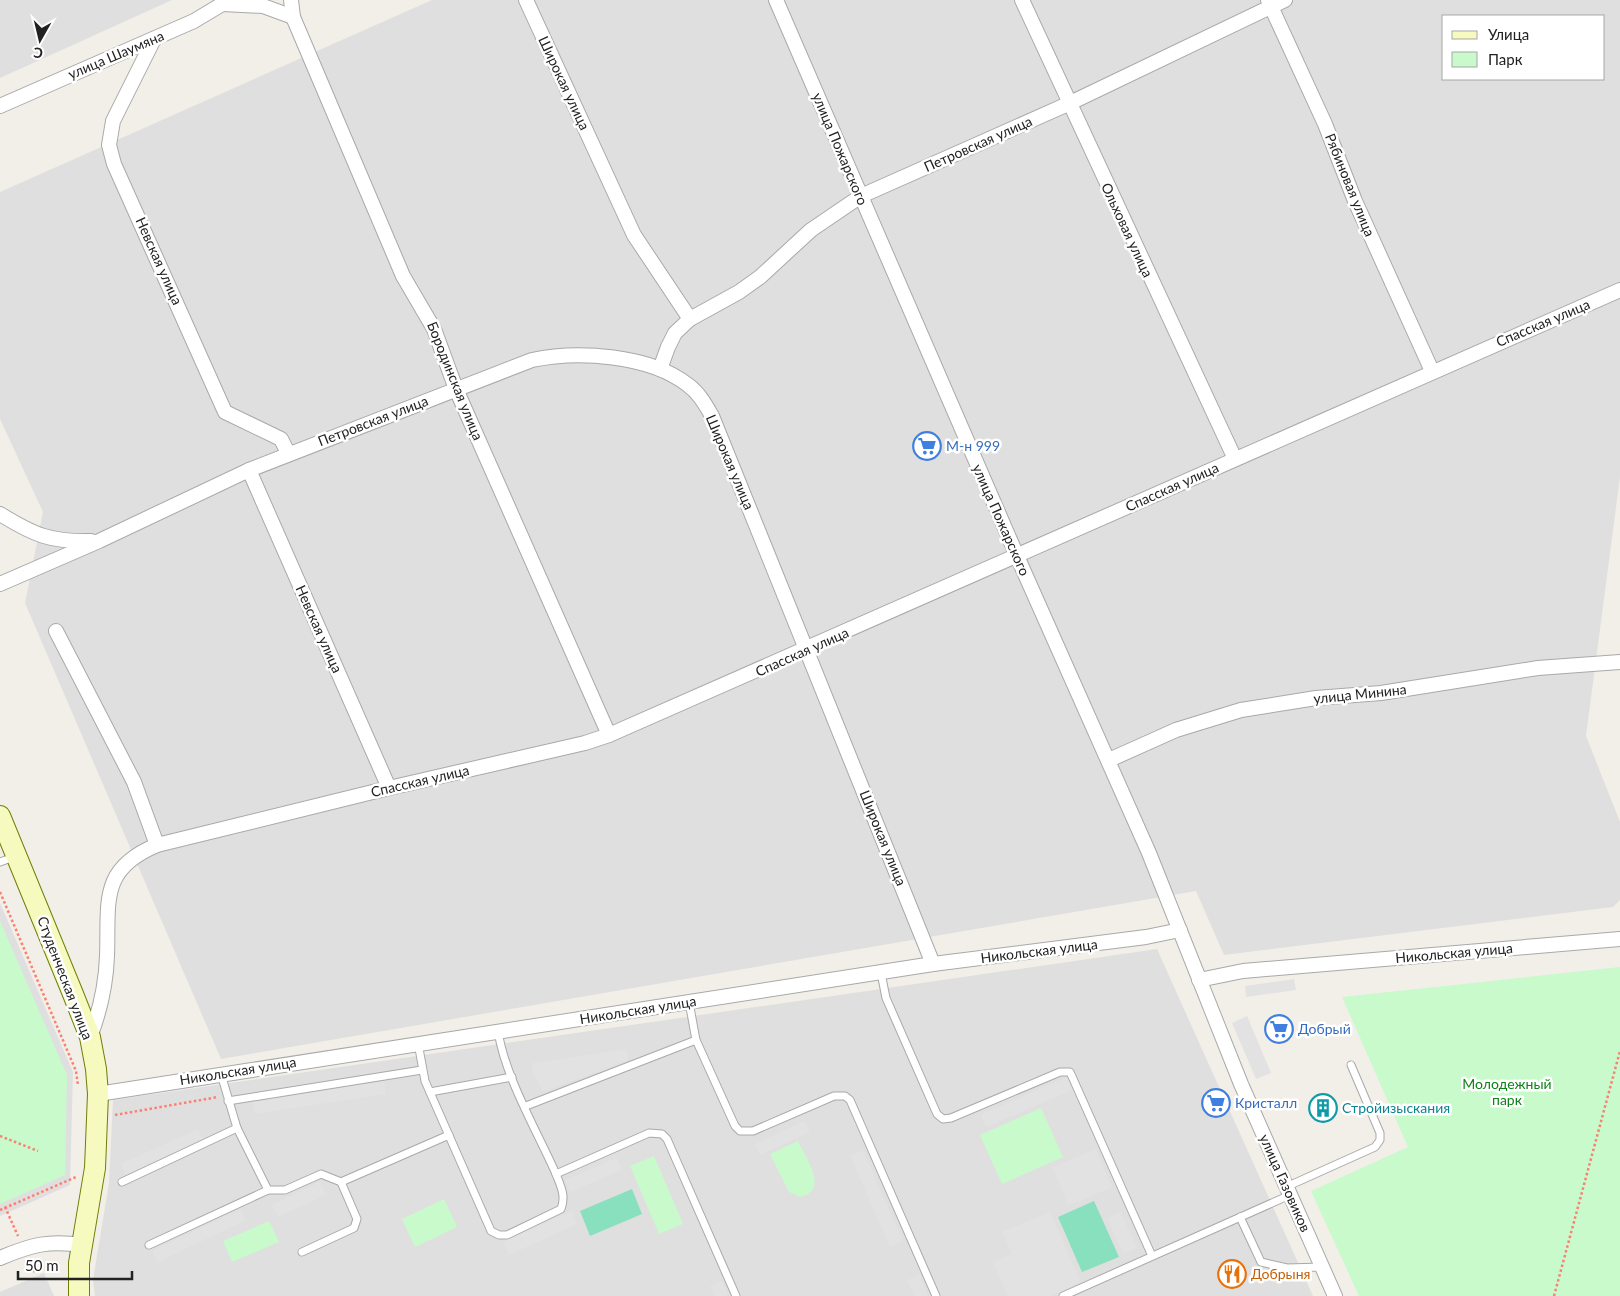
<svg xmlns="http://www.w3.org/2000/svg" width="1620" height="1296" viewBox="0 0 1620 1296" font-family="Lato,sans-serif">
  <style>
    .residential { fill: #e0dfdf; fill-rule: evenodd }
    .park { fill: #c8facc }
    .pitch { fill: #88e0be }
    .parking { fill: #e2e2e2 }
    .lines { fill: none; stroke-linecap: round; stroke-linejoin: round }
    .lane-casing { stroke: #a9a9a9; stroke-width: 9 }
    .street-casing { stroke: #a9a9a9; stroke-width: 16 }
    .secondary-casing { stroke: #707d05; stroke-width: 22 }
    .path { stroke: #fa8072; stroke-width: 2.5; stroke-dasharray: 2.5 2.5; stroke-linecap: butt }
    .lane { stroke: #fff; stroke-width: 7 }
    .street { stroke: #fff; stroke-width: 14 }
    .secondary { stroke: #f7fabf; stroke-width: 20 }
    .labels { text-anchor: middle; stroke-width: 5; stroke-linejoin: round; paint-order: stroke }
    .street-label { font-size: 14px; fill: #222; stroke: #fff }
    .shop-label { font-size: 14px; fill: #366cbe; stroke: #fff; text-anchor: start }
    .park-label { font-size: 14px; fill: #0c8416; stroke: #fff }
    .culture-label { font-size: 14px; fill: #0d838f; stroke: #fff; text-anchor: start }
    .food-label { font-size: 14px; fill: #c56008; stroke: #fff; text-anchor: start }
  </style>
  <rect width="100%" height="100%" fill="#f2efe9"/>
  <g class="residential">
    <path d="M0,0h172l-172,78z"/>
    <path d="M432,0h1188v477l-34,259 34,86v78l-7,7 -389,48 -28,-64 -975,168 -196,-456 18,-91 -43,-93v-227zM1444,16h160v63h-160z"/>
    <path d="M0,903l73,169 -3,113 -70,31z"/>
    <path d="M1157,949l156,347h-1218l-2,-16 16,-97 4,-83z"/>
    <path d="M44,1273l10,23h-54v-4z"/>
  </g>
  <g class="park">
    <path d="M0,921l67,154 -2,100 -65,29z"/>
    <path d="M1620,967v329h-261l-48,-105 97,-44 -66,-150z"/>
    <path d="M1041,1108l22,49 -61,27 -22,-49z"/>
    <path d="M798,1141c8,17 32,50 2,56l-11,-5 -19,-38z"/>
    <path d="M654,1156l29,68 -24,10 -29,-68z"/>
    <path d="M444,1199l13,28 -42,20 -13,-28z"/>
    <path d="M269,1221l10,21 -47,20 -9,-21z"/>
  </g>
  <g class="pitch">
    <path d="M632,1189l10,25 -52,22 -10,-25z"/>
    <path d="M1094,1201l25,56 -37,15 -24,-55z"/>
  </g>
  <g class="parking">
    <path d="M1294,979l2,11 -50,7 -1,-11z"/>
    <path d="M1247,1016l24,57 -15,6 -24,-56z"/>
    <path d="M627,1049l1,11 -85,32 -10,-19 -1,-10z"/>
    <path d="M1067,1077l5,13 -86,37 -5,-12z"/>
    <path d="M384,1081l2,13 -131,20 -2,-12z"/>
    <path d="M805,1121l5,11 -50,23 -5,-11z"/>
    <path d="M198,1129l5,11 -77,35 -5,-11z"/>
    <path d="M1096,1149l16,38 -44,19 -15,-39z"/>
    <path d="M863,1150l40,91 -13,6 -40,-91z"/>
    <path d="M616,1158l6,12 -52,22 -5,-12z"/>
    <path d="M320,1182l6,13 -48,22 -6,-12z"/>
    <path d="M241,1209l5,11 -88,42 -6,-11z"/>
    <path d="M572,1211l5,13 -68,31 -6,-13z"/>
    <path d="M1050,1212l31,70 -31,14h-42l-15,-34 19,-8 -10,-22z"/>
    <path d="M1121,1212l16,36 -14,6 -16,-36z"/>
    <path d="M919,1275l9,21h-14l-7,-16z"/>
    <path d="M722,1281l6,15h-14l-4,-10z"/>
  </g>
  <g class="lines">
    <defs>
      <g id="lane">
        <path d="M0,862l14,-5"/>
        <path d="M881,973l5,25 51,116 6,5 8,-1 109,-46h10l82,184"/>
        <path d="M689,1002l7,38 39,86 5,5h13l81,-35h11l5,4 86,196"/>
        <path d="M498,1031c7,46 39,100 58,143l93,-41 13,1 5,5 69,157"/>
        <path d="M418,1043l7,38 66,150 8,4h8l54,-26c5,-13 0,-22 -5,-35"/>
        <path d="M221,1074l16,54 31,62h17l36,-16 20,8 108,-47"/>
        <path d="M430,1092l82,-15"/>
        <path d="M228,1101l194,-31"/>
        <path d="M526,1106l170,-66"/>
        <path d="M122,1182l115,-54"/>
        <path d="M1286,1187l89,-40 5,-7v-7l-29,-68"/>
        <path d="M1240,1217l21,45 26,6 35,-1"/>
        <path d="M149,1245l119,-55"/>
        <path d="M302,1252l52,-24 3,-9 -16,-37"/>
        <path d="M1063,1296l227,-101"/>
      </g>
      <g id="street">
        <path d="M291,0l2,17 110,259 31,53 22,60 153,346"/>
        <path d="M526,0l108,235 56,84"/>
        <path d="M776,0l241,556 132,297 92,231 94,212"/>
        <path d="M1022,0l213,459"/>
        <path d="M1268,0l57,124 30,77 77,170"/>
        <path d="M222,1l1,3 40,2 30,11"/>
        <path d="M154,39l-41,82 -4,24 5,19 111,248 56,27 7,14"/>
        <path d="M0,106l194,-85 35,-21"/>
        <path d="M660,369l8,-22 7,-14 15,-14 49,-27 21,-15 51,-47 50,-34 207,-92 217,-104"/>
        <path d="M249,470l140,318"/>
        <path d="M0,514c34,21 50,28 91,27"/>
        <path d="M0,584l99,-43 150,-71 283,-110c46,-10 118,-5 156,25 11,8 17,19 24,31l221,548"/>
        <path d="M56,631l78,151 23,63"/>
        <path d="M1109,760l67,-30 65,-20 75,-12 65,-5 157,-25 82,-6"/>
        <path d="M1199,980l44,-9 377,-32"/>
        <path d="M90,1037c10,-26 16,-53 17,-81 2,-54 -8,-87 50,-111l232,-57 196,-45 24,-8 1011,-445"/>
        <path d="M98,1094l835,-130 213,-27 34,-7"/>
        <path d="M0,1258c31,-13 48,-18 82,-13"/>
      </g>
      <path id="secondary" d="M0,816l73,178 17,43 6,32 2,25 -3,74 -16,95v33"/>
    </defs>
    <use href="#lane" class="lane-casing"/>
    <use href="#street" class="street-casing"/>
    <use href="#secondary" class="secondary-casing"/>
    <g class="path">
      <path d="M0,892l76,179 2,14"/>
      <path d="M115,1115l103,-18"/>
      <path d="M0,1136l38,15"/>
      <path d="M5,1207l13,29"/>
      <path d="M0,1210l76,-33"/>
      <path d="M29,1261l6,12"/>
      <path d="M1554,1296l66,-245"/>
    </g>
    <use href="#lane" class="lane"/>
    <use href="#street" class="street"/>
    <use href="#secondary" class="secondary"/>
  </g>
  <defs>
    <symbol id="supermarket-ring" viewBox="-11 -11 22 22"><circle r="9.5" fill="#fff" stroke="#3f7fe0" stroke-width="1.5"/><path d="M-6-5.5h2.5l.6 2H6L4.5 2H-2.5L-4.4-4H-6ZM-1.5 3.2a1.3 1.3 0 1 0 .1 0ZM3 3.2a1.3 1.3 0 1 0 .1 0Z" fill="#3f7fe0"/></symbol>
    <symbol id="building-ring" viewBox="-11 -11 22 22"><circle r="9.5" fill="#fff" stroke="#0f9aa8" stroke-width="1.5"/><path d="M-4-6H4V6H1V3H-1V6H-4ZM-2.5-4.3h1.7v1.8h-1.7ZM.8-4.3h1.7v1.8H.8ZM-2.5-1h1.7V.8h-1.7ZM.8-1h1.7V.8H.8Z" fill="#0f9aa8"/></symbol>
    <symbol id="restaurant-ring" viewBox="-11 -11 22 22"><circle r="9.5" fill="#fff" stroke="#e8710a" stroke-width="1.5"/><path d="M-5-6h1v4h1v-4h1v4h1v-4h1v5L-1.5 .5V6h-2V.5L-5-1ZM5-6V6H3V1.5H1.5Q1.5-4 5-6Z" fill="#e8710a"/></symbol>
  </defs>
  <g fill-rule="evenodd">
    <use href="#supermarket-ring" x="911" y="430" width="32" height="32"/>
    <use href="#supermarket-ring" x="1263" y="1013" width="32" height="32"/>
    <use href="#supermarket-ring" x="1200" y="1087" width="32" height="32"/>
    <use href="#building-ring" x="1307" y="1092" width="32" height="32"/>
    <use href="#restaurant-ring" x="1216" y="1258" width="32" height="32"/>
  </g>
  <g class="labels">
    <g class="street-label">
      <text transform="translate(116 55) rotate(-23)" y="5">улица Шаумяна</text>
      <text transform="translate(564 83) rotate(65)" y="5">Широкая улица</text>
      <text transform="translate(978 144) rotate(-24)" y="5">Петровская улица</text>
      <text transform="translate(840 149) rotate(67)" y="5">улица Пожарского</text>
      <text transform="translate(1350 185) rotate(68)" y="5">Рябиновая улица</text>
      <text transform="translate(1127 230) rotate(65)" y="5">Ольховая улица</text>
      <text transform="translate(159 261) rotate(66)" y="5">Невская улица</text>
      <text transform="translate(1543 323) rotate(-23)" y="5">Спасская улица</text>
      <text transform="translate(455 381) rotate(68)" y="5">Бородинская улица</text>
      <text transform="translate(373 421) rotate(-21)" y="5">Петровская улица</text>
      <text transform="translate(730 462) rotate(67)" y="5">Широкая улица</text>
      <text transform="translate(1172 487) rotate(-24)" y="5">Спасская улица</text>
      <text transform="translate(1001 520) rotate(66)" y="5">улица Пожарского</text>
      <text transform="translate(319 629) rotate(66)" y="5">Невская улица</text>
      <text transform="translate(802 652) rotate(-24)" y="5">Спасская улица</text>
      <text transform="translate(1360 694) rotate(-6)" y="5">улица Минина</text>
      <text transform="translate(420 781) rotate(-13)" y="5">Спасская улица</text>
      <text transform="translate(883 838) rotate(68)" y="5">Широкая улица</text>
      <text transform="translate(1039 951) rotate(-7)" y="5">Никольская улица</text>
      <text transform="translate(1454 953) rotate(-5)" y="5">Никольская улица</text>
      <text transform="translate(65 978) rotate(69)" y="5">Студенческая улица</text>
      <text transform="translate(638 1010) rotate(-9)" y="5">Никольская улица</text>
      <text transform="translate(238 1071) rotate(-9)" y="5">Никольская улица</text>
      <text transform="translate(1285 1183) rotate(66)" y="5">улица Газовиков</text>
    </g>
    <g class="shop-label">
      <text x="946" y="451">М-н 999</text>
      <text x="1298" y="1034">Добрый</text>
      <text x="1235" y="1108">Кристалл</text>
    </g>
    <g class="park-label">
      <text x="1507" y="1089">Молодежный<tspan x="1507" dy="16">парк</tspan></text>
    </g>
    <g class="culture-label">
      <text x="1342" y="1113">Стройизыскания</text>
    </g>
    <g class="food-label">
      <text x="1251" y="1279">Добрыня</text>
    </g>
  </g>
  <rect x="1442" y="15" width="162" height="65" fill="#ffffff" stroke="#a7a7a7"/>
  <rect x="1452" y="31" width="25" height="8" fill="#f7fabf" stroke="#a7a7a7"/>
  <text x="1488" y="40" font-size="15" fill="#222222">Улица</text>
  <rect x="1452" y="52" width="25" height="15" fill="#c8facc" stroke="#a7a7a7"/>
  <text x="1488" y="65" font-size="15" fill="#222222">Парк</text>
  <g transform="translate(40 40) rotate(188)" stroke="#ffffff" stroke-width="4" paint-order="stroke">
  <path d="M0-4L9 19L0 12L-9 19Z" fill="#222222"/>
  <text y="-8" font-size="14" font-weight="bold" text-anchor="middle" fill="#222222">С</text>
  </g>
  <path d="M18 1271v8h114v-8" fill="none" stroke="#222222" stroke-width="2.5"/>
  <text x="25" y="1271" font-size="15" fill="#222222" stroke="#ffffff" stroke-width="4" paint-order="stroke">50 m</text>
</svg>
